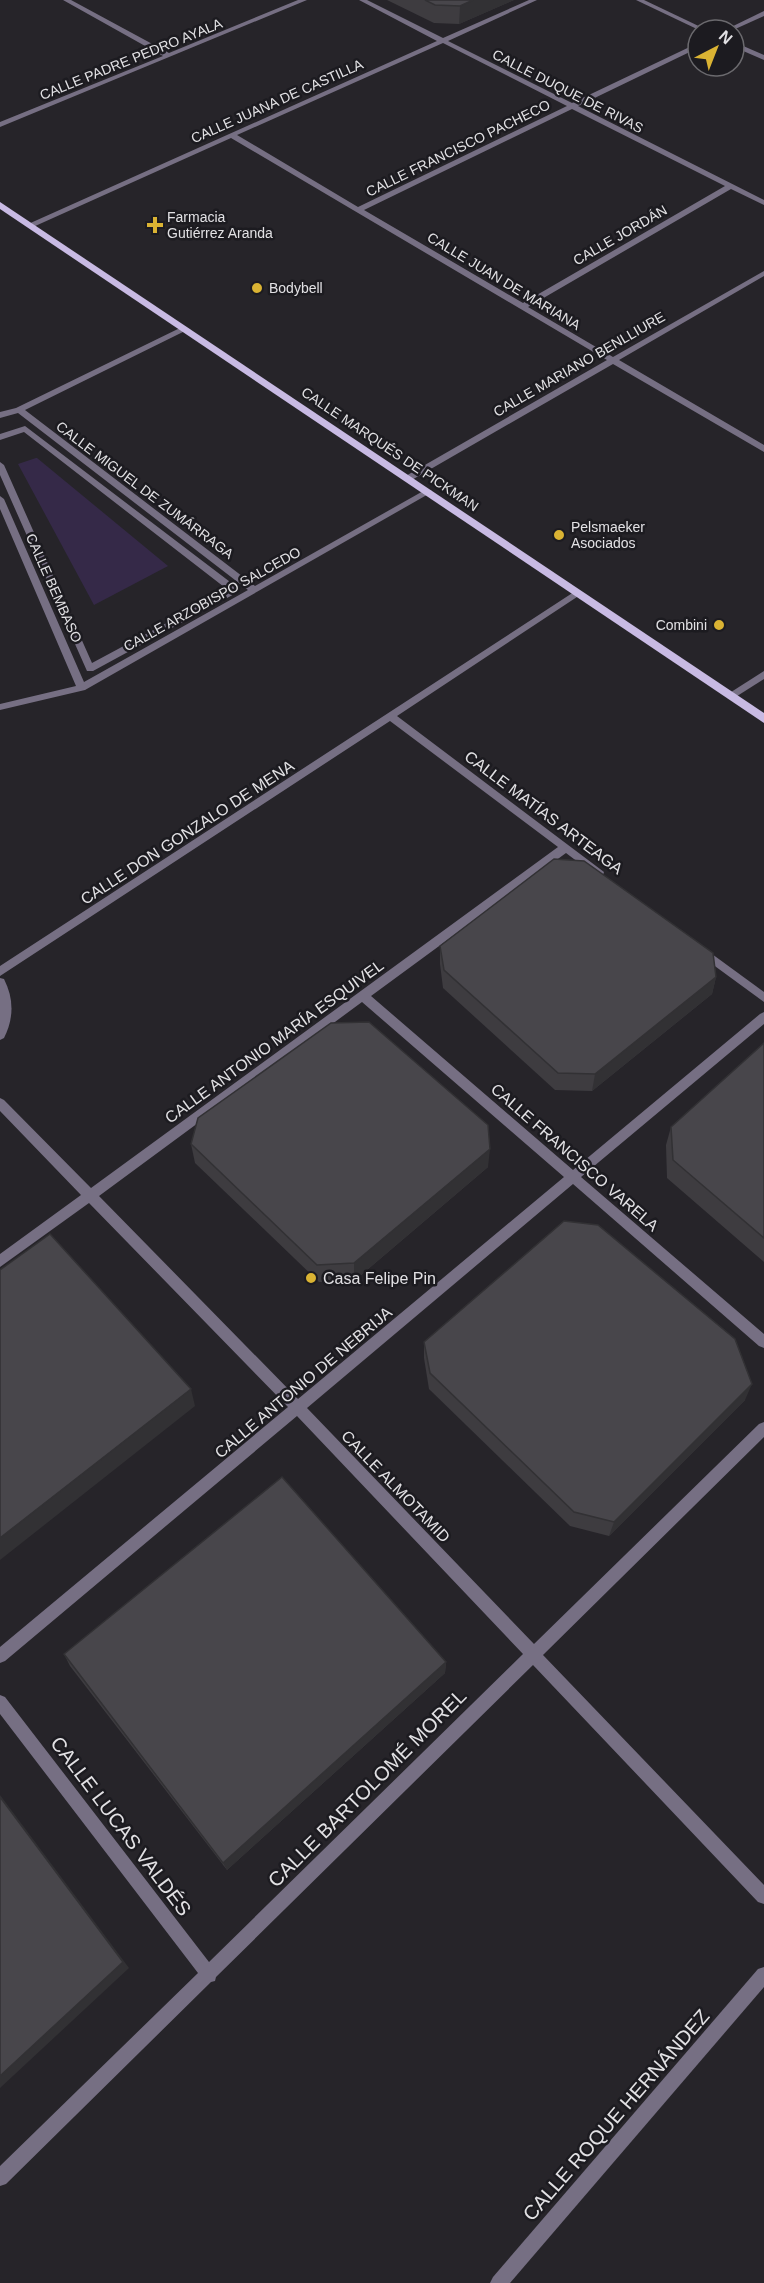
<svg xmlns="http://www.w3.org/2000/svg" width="764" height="2283" viewBox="0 0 764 2283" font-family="Arial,sans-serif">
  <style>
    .green { fill: #352948 }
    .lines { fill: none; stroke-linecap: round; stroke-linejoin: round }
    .street { fill: #766f83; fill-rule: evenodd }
    .primary { fill: #c8bae3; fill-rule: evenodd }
    .wall { fill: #3e3c40 }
    .shaded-wall { fill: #323134 }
    .building { fill: #48464b; stroke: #323134; stroke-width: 1.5 }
    .poi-dot { fill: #dab333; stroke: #1c1b20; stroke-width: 2 }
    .labels { text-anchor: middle; stroke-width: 5; stroke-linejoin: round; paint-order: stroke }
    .far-street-label { font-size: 14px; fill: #e2e1e4; stroke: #1c1b20 }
    .far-poi-label { font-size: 14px; fill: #e2e1e4; stroke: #1c1b20; text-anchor: start }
    .street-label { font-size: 16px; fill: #e2e1e4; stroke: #1c1b20 }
    .poi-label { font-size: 16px; fill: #e2e1e4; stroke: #1c1b20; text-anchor: start }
    .near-street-label { font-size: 20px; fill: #e2e1e4; stroke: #1c1b20 }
  </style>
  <rect width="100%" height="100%" fill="#262429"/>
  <path class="green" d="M36,458h1l131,108 -74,39 -76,-141z"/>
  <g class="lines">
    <g class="street">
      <path d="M63,0h8l98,53 129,-53h9l-307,127v-5l163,-66z"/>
      <path d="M359,0h8l76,38 86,-38h8l-89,41 124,62 126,-60v5l-120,58 186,94v5l-33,-16 -203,118 85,50 151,-86v5l-145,84 145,85v7l-151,-88 -203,117h-6v-4l203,-117 -376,-222 -198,89 -7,-2 411,-184zM443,43l124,63 -209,101 -121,-72zM572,109l153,77 -202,117 -159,-93z"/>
      <path d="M636,0h8l63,30h-8z"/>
      <path d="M764,11v5l-31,14h-8z"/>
      <path d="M734,42l30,13v5l-30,-13z"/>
      <path d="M182,327l7,2 -164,81 230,176 170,-96h6l1,2 -347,198 -85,20v-6l76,-18 -76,-177v-13l4,3 80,183 164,-92 -230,-177 -18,5v-6l16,-4z"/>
      <path d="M25,426l213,162v4l-145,79h-6l-87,-196v-13l4,3 88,198 136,-73 -204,-158 -24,8v-6z"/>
      <path d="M577,590l5,3 -2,2 -183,121 207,156 -1,3h-8l-29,-22 -195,143 202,174 187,-156 4,-2v12l-183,153 183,157v14l-5,-2 -186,-162 -266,224 227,236 225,-220 5,-2v15l-221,218 221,230v19l-6,-2 -225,-237 -317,312 -1,4 -4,1 -205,202 -6,2v-20l198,-193 -198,-259v-19l5,2 204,265 314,-308 -226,-238 -292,245 -5,2v-16l288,-240 -199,-204 -89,64v-13l81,-59 -81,-84v-13l4,2 87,88 467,-341 -168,-126 -390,255v-10zM362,1002l202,175 -266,222 -199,-203z"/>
      <path d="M764,671v8l-30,19h-6v-4z"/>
      <path d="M701,946l63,46v10l-67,-49 -2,-3z"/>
      <path d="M0,978l4,1c10,20 10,39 0,59l-4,2z"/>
      <path d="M764,1967v20l-254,296h-20l3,-6 265,-308z"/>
    </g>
    <path class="primary" d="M0,202l764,511v10l-764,-514z"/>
  </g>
  <g class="wall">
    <path d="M387,0h127l-55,24 -25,-1z"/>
    <path d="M440,946l276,31 -4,17 -120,97 -37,-1 -112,-102 -3,-24z"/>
    <path d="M764,1043v219l-97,-84 -1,-33 5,-18z"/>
    <path d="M191,1144l297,23 -134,114 -35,1 -124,-119z"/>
    <path d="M424,1342l321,58 -136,136 -39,-10 -141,-137 -5,-31z"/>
    <path d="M64,1654l382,8 -1,11 -218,197 -157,-204z"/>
  </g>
  <g class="shaded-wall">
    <path d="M473,0h41l-55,24 1,-18z"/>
    <path d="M716,977l-4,17 -120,97 3,-17z"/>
    <path d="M490,1149l-2,18 -134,114v-18z"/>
    <path d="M752,1384l-7,16 -136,136 5,-14z"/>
    <path d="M191,1389l4,17 -195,154v-22z"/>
    <path d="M446,1662l-1,11 -218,197 -4,-7z"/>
    <path d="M0,1795l129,173 -129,120z"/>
  </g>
  <g class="building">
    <path d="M425,0h48l-13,6 -25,-1z"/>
    <path d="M554,859l30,2 129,92 3,24 -121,97 -37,-1 -114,-103 -4,-24z"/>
    <path d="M369,1022l119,103 2,24 -136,114 -37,2 -126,-121 7,-26 133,-95z"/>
    <path d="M764,1043v195l-91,-78 -2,-33z"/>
    <path d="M564,1221l34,4 137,114 17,45 -138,138 -40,-10 -144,-139 -6,-31z"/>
    <path d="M50,1234l141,155 -191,149v-268z"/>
    <path d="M282,1477l164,185 -223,201 -159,-209z"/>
    <path d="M0,1797l123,165 -123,114z"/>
  </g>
  <g class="poi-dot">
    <path d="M152 216h6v6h6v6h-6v6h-6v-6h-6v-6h6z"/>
    <circle cx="257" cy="288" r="6"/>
    <circle cx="559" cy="535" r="6"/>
    <circle cx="719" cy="625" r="6"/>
    <circle cx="311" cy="1278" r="6"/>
  </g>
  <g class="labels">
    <g class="far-street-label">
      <text transform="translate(131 59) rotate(-22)" y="5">CALLE PADRE PEDRO AYALA</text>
      <text transform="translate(568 91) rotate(27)" y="5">CALLE DUQUE DE RIVAS</text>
      <text transform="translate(277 101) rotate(-24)" y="5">CALLE JUANA DE CASTILLA</text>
      <text transform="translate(458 148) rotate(-26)" y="5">CALLE FRANCISCO PACHECO</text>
      <text transform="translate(620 235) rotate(-30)" y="5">CALLE JORDÁN</text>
      <text transform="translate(504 281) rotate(31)" y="5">CALLE JUAN DE MARIANA</text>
      <text transform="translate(579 364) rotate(-30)" y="5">CALLE MARIANO BENLLIURE</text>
      <text transform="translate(390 449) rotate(34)" y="5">CALLE MARQUÉS DE PICKMAN</text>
      <text transform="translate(145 490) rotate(37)" y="5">CALLE MIGUEL DE ZUMÁRRAGA</text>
      <text transform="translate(54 588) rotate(66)" y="5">CALLE BEMBASO</text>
      <text transform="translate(212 599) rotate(-29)" y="5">CALLE ARZOBISPO SALCEDO</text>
    </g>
    <g class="far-poi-label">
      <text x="167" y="222">Farmacia<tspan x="167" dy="16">Gutiérrez Aranda</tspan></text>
      <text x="269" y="293">Bodybell</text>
      <text x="571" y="532">Pelsmaeker<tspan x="571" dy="16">Asociados</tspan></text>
      <text x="707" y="630" text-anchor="end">Combini</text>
    </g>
    <g class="street-label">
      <text transform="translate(544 812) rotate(37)" y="6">CALLE MATÍAS ARTEAGA</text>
      <text transform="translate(187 832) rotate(-33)" y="6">CALLE DON GONZALO DE MENA</text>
      <text transform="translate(274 1041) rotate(-36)" y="6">CALLE ANTONIO MARÍA ESQUIVEL</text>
      <text transform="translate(575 1157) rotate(41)" y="6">CALLE FRANCISCO VARELA</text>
      <text transform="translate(303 1382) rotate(-40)" y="6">CALLE ANTONIO DE NEBRIJA</text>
      <text transform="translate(396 1486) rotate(46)" y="6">CALLE ALMOTAMID</text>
    </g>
    <g class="poi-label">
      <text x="323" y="1284">Casa Felipe Pin</text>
    </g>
    <g class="near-street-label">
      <text transform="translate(367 1788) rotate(-45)" y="7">CALLE BARTOLOMÉ MOREL</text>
      <text transform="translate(121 1826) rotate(53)" y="7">CALLE LUCAS VALDÉS</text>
      <text transform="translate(616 2115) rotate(-49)" y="7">CALLE ROQUE HERNÁNDEZ</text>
    </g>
  </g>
  <g transform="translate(716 48) rotate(42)"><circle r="28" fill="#1c1b20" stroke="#6b6a6e" stroke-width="1.5"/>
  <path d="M0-4.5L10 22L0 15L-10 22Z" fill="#dab333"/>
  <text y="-9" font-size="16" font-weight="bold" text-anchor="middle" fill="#e2e1e4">N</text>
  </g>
</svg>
